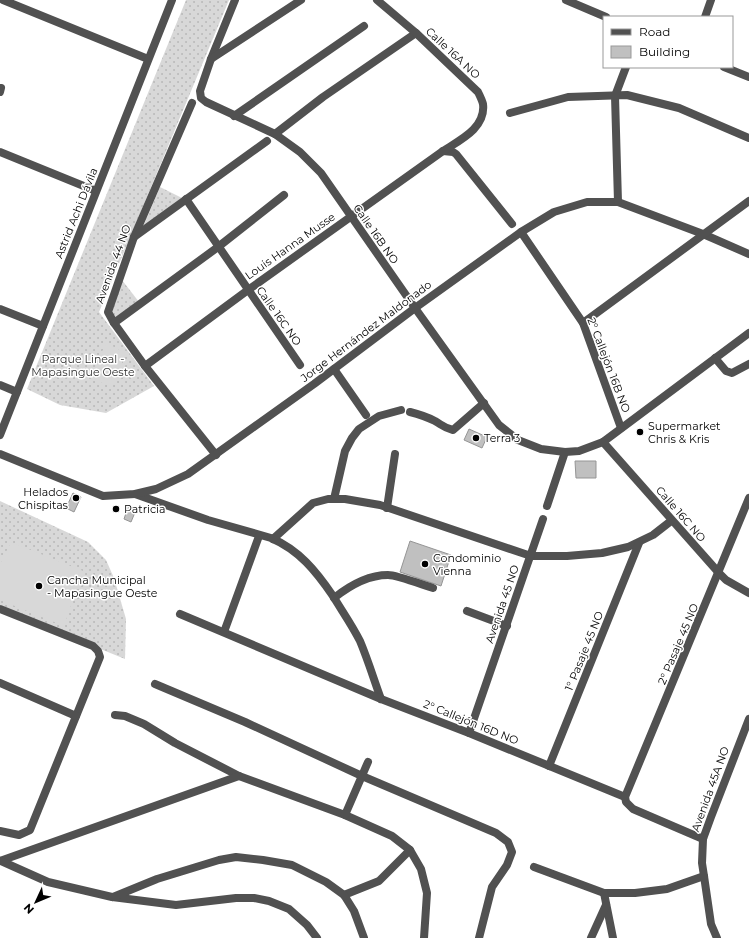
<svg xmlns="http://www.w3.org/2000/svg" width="749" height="938" viewBox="0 0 749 938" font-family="Montserrat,sans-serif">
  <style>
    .grass { fill: url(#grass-dots) }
    .garden { fill: #d8d8d8 }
    .building { fill: #c0c0c0; stroke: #959595 }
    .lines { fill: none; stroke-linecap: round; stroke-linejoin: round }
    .minor { stroke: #515151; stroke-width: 8 }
    .tertiary { stroke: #515151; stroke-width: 8 }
    .poi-dot { fill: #000; stroke: #fff; stroke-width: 1.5 }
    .labels { text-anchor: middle; stroke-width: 3; stroke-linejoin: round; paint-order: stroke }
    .street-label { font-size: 11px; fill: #000; stroke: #fff }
    .park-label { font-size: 11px; fill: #2f2f2f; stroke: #fff }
    .poi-label { font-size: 11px; fill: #000; stroke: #fff; text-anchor: start }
  </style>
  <defs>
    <pattern id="grass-dots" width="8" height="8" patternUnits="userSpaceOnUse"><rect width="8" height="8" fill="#d8d8d8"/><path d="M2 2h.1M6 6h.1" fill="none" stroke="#b8b8b8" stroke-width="1.8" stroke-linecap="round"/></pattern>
  </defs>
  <rect width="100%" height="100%" fill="#fff"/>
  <g class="grass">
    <path d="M186,0h43l-130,312 55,74 -48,27 -46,-8 -33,-16z"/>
    <path d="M160,187l22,11 -39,29z"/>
    <path d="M122,280l17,22 -24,17 -5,-6z"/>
    <path d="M0,501l88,41 18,18 8,18 12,41 -1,40 -125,-51z"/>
  </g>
  <g class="garden">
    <path d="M106,343l20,10 -14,34 -22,-9z"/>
    <path d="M11,542l72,29 -19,55 -64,-26v-36z"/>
  </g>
  <g class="building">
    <path d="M469,429l18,8 -5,11 -18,-8z"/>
    <path d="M575,461h21v17h-20z"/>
    <path d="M73,493l8,4 -7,15 -8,-4z"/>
    <path d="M128,507l8,3 -5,12 -7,-3z"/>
    <path d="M410,541l41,14 -10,31 -41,-14z"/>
  </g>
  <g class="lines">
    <g class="minor">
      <path d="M3,0l145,59"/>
      <path d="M235,0l-24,59 -11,32 1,7 5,4 69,32 25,18 21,21 94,135 106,-76 33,-20 33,-10h31l85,32 46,20"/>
      <path d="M566,0l40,17"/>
      <path d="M705,17l6,-17"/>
      <path d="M211,59l90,-59"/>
      <path d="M724,67l25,10"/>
      <path d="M0,92l1,-4"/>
      <path d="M192,103l-58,134 -26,75 6,11 31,43 71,89"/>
      <path d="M510,113l58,-16 59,-2 52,13 70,30"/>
      <path d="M234,116l130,-90"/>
      <path d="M275,134l48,-37 93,-64"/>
      <path d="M443,151l10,1 3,2 56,70"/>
      <path d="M0,152l96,39"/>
      <path d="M186,199l114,166"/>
      <path d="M618,202l-3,-106 11,-29"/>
      <path d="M521,232l62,91 38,105"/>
      <path d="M134,237l133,-96"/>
      <path d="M0,309l43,17"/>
      <path d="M114,323l104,-76 66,-52"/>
      <path d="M583,323l166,-122"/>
      <path d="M715,358l11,13 6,2 17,-9"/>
      <path d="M145,366l103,-76 195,-139c17,-11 43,-23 40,-47 -1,-4 -3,-8 -5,-12l-62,-59 -39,-33"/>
      <path d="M334,369l32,46"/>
      <path d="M0,385l17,7"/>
      <path d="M410,412c8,2 17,5 25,9 7,4 9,7 18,9l31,-27"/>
      <path d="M0,435l172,-435"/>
      <path d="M603,442l116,131 7,7 23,13"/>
      <path d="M135,494l73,26 63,18c28,12 45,33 62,58 9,15 19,29 27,45 8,19 14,39 21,58"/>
      <path d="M334,499l11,-48 7,-13 7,-9 20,-13 22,-6"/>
      <path d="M547,506l18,-54"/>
      <path d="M387,508l8,-54"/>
      <path d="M273,539l40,-36 15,-4h17l35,6 151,51h36l35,-3 26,-6 25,-12 18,-14"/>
      <path d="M334,598c15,-12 33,-23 54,-23 9,0 35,10 45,13"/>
      <path d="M0,609l93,37 5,5 2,6 -70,173 -11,5 -19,-4"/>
      <path d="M467,611l40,15"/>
      <path d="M180,614l201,85 88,34 156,64 1,5 7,7 70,30"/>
      <path d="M224,632l35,-96"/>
      <path d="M0,683l76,33"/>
      <path d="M155,684l90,38 117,54 134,57 12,9 4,10 -5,13 -15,22 -13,51"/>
      <path d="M115,715l10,1 19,8 31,19 64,33 106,39 47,21 18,14 11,19 6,24 -3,45"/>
      <path d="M469,733l74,-214"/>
      <path d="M549,766l90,-223"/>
      <path d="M625,797l124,-299"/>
      <path d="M345,815l23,-53"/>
      <path d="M0,861l239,-85"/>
      <path d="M1,861l47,21 64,15 64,8 60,-7h18l15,3 20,8 18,16 10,13"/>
      <path d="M534,867l70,26h31l32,-4 37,-13"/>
      <path d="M604,893l9,45"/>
      <path d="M344,895l35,-14 31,-31"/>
      <path d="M113,897l44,-18 62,-19 17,-3 27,3 29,5 34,17 18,13 10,16 10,27"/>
      <path d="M591,938l15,-33"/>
      <path d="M717,938l-6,-14 -7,-48 -2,-13 1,-24 8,-22 38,-98"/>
    </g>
    <path class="tertiary" d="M0,454l103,42 32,-2 21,-5 32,-15 126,-90 101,-76 84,117 19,15 23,9 24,3 14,-1 24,-9 146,-109"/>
  </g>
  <g class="poi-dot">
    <circle cx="640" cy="432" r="4"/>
    <circle cx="476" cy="438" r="4"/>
    <circle cx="76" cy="498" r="4"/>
    <circle cx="116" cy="509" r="4"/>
    <circle cx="425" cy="564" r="4"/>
    <circle cx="39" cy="586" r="4"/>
  </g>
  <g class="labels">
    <g class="street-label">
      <text transform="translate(453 53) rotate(43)" y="4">Calle 16A NO</text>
      <text transform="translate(76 213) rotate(-68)" y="4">Astrid Achi Dávila</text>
      <text transform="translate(376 234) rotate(55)" y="4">Calle 16B NO</text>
      <text transform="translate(290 246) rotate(-35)" y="4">Louis Hanna Musse</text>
      <text transform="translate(113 264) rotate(-70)" y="4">Avenida 44 NO</text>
      <text transform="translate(279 316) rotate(55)" y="4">Calle 16C NO</text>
      <text transform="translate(366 331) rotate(-37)" y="4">Jorge Hernández Maldonado</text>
      <text transform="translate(609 365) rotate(69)" y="4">2° Callejón 16B NO</text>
      <text transform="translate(681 514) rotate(49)" y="4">Calle 16C NO</text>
      <text transform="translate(502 604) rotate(-71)" y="4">Avenida 45 NO</text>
      <text transform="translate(678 644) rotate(-67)" y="4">2° Pasaje 45 NO</text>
      <text transform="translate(584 651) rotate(-68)" y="4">1° Pasaje 45 NO</text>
      <text transform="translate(471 722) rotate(22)" y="4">2° Callejón 16D NO</text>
      <text transform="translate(710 789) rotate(-70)" y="4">Avenida 45A NO</text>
    </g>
    <g class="park-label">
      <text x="83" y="363">Parque Lineal -<tspan x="83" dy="13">Mapasingue Oeste</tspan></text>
    </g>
    <g class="poi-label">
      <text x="648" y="430">Supermarket<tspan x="648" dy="13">Chris &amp; Kris</tspan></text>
      <text x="484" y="442">Terra 3</text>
      <text x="68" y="496" text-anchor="end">Helados<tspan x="68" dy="13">Chispitas</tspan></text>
      <text x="124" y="513">Patricia</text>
      <text x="433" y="562">Condominio<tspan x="433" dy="13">Vienna</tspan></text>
      <text x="47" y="584">Cancha Municipal<tspan x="47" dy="13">- Mapasingue Oeste</tspan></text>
    </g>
  </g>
  <rect x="603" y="16" width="130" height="52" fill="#ffffff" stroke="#999999"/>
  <rect x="611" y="29" width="20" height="6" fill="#515151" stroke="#999999"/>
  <text x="639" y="36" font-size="12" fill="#000000">Road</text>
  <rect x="611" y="46" width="20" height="12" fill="#c0c0c0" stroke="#999999"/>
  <text x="639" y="56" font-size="12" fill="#000000">Building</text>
  <g transform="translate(36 902) rotate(226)" stroke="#ffffff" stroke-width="3" paint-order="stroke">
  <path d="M0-3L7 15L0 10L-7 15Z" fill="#000000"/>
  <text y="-6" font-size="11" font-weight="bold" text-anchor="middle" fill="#000000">N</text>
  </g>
</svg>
